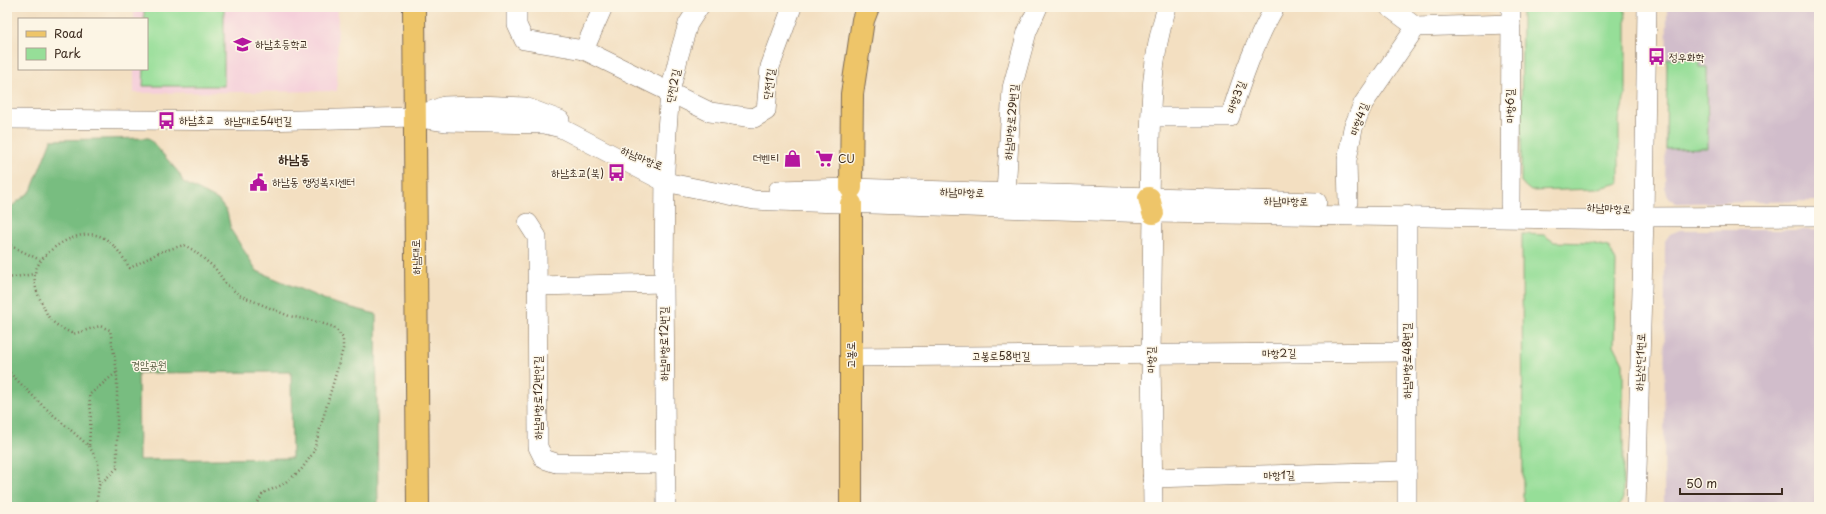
<svg xmlns="http://www.w3.org/2000/svg" width="1826" height="514" viewBox="0 0 1826 514" font-family="'Playpen Sans','Poor Story',sans-serif">
  <style>
    .built { fill: #f5cfda }
    .industrial { fill: #d1bdcb }
    .green { fill: #96de98; stroke: #68845b }
    .forest { fill: #78bd80; stroke: #5a744f; fill-rule: evenodd }
    .lines { fill: none; stroke-linecap: round; stroke-linejoin: round }
    .minor-casing { stroke: #7b6957; stroke-width: 20 }
    .major-casing { stroke: #7b6957; stroke-width: 24 }
    .path { stroke: #7b6957; stroke-width: 2.5; stroke-dasharray: 1 3; stroke-linecap: butt }
    .minor { stroke: #fff; stroke-width: 19 }
    .major { stroke: #eec569; stroke-width: 22 }
    .labels { text-anchor: middle; stroke-width: 3; stroke-linejoin: round; paint-order: stroke }
    .poi-label { font-size: 11px; fill: #3b2a1e; stroke: #fcf5e5; text-anchor: start }
    .street-label { font-size: 11px; fill: #3b2a1e; stroke: #fcf5e5 }
    .park-label { font-size: 11px; fill: #52573c; stroke: #fcf5e5 }
    .quarter-label { font-size: 13px; font-weight: bold; fill: #3b2a1e; stroke: #fcf5e5 }
  </style>
  <rect width="100%" height="100%" fill="#fcf5e5"/>
  <filter id="ink" filterUnits="userSpaceOnUse"><feTurbulence type="fractalNoise" baseFrequency=".025" numOctaves="2"/><feDisplacementMap in="SourceGraphic" scale="8" xChannelSelector="R" yChannelSelector="G"/><feConvolveMatrix kernelMatrix="1 2 1 2 8 2 1 2 1" color-interpolation-filters="sRGB"/></filter>
  <filter id="wash" filterUnits="userSpaceOnUse"><feTurbulence type="fractalNoise" baseFrequency=".012" numOctaves="4" result="noise"/><feDisplacementMap in="SourceGraphic" scale="16" xChannelSelector="R" yChannelSelector="G"/><feGaussianBlur stdDeviation="0.9" result="paint"/><feColorMatrix in="noise" values="0 0 0 0 0 0 0 0 0 0 0 0 0 0 0 0 0 1.4 0 .05"/><feComposite in="paint" operator="in"/></filter>
  <g filter="url(#wash)">
    <rect width="100%" height="100%" fill="#f3dfc1"/>
    <path class="built" d="M134,7h204l-1,84 -203,2v-24h13v-50h-13z"/>
    <g class="industrial">
      <path d="M1667,7h152v194l-144,2 -7,-7 -3,-9z"/>
      <path d="M1680,230h139v277h-155l1,-266 5,-7z"/>
    </g>
    <g class="green">
      <path d="M144,7h80v79h-81l1,-17h3v-50h-3z"/>
      <path d="M1522,7h102l2,10v74l-7,29v63l-24,6 -64,2 -10,-8z"/>
      <path d="M1699,58v9h8l1,81 -42,1 1,-90z"/>
      <path d="M1522,234l22,1 10,7 36,1 19,4 7,15 -2,83 9,18v135l-4,9h-96z"/>
    </g>
    <path class="forest" d="M149,138l30,35 4,9 35,18 9,12 4,18 26,41 76,32 43,11 2,193h-371v-297l24,-19 20,-51zM291,372l1,86 -153,2 -1,-87z"/>
  </g>
  <g filter="url(#ink)">
    <g class="lines">
      <defs>
        <g id="minor">
          <path d="M517,7v18l7,15 60,10 126,62 44,6 12,-7 4,-44 22,-60"/>
          <path d="M1389,7l27,20 95,-3"/>
          <path d="M584,50l19,-43"/>
          <path d="M415,117l29,-11 32,-1 49,2 35,13"/>
          <path d="M1151,117h79c12,-38 25,-76 45,-110"/>
          <path d="M7,119l255,2 152,-4 33,5 98,2 16,4 104,54 89,18 23,1 376,12 482,7 9,-3 175,-1"/>
          <path d="M778,190l73,-2 466,14"/>
          <path d="M1006,193l6,-105 15,-56 11,-25"/>
          <path d="M1149,198c2,-63 -2,-130 18,-191"/>
          <path d="M1348,202l-1,-42 6,-32 10,-24 53,-77"/>
          <path d="M1510,205l1,-198"/>
          <path d="M1153,213l-2,142 2,152"/>
          <path d="M1407,215v292"/>
          <path d="M528,223l9,14 1,210 6,12 12,4 109,1"/>
          <path d="M537,286l127,-3"/>
          <path d="M851,357l556,-5"/>
          <path d="M1152,478l255,-7"/>
          <path d="M666,507l-2,-224 1,-114 2,-39 3,-38 9,-37 9,-31 11,-17"/>
          <path d="M1636,507l8,-290 3,-210"/>
        </g>
        <g id="major">
          <path d="M414,7l4,500"/>
          <path d="M851,188l1,-94 11,-74 5,-13"/>
          <path d="M1149,198l4,15"/>
          <path d="M851,507v-303"/>
        </g>
      </defs>
      <use href="#minor" class="minor-casing"/>
      <use href="#major" class="major-casing"/>
      <g class="path">
        <path d="M7,244l33,16"/>
        <path d="M7,278l28,-4"/>
        <path d="M7,370l35,35 47,41 9,16 1,23 -3,22"/>
        <path d="M89,445l2,-32 -2,-18 28,-23"/>
        <path d="M99,485l18,-17v-96l-7,-42 -10,-4 -27,8c-7,-4 -15,-7 -21,-13 -4,-3 -7,-11 -9,-16 -5,-9 -10,-21 -8,-32 5,-23 47,-48 69,-35 11,6 19,20 26,30l30,-16 24,-7 9,5 22,18 11,16 13,11 50,21 25,5 20,6 9,11v11l-30,104 -12,17 -19,15 -19,8 -7,14"/>
      </g>
      <use href="#minor" class="minor"/>
      <use href="#major" class="major"/>
    </g>
  </g>
  <defs>
    <symbol id="school-bare" viewBox="-9 -9 18 18"><path d="M0-5L7-2L0 1L-7-2ZM-4 1L0 2.5L4 1V4Q0 6-4 4Z" fill="#b5179e" stroke="#fcf5e5" stroke-width="2.5" paint-order="stroke"/></symbol>
    <symbol id="bus-bare" viewBox="-9 -9 18 18"><path d="M-5-6H5V4H4V6H2V4H-2V6H-4V4H-5ZM-3.5-4V0h7V-4ZM-3.5 1.2v1.5H-2V1.2ZM2 1.2v1.5H3.5V1.2Z" fill="#b5179e" stroke="#fcf5e5" stroke-width="2.5" paint-order="stroke"/></symbol>
    <symbol id="shop-bare" viewBox="-9 -9 18 18"><path d="M-5-2.5h2.3a2.7 3.5 0 0 1 5.4 0H5L5.5 6h-11ZM-1.5-2.5h3a1.5 2.3 0 0 0-3 0Z" fill="#b5179e" stroke="#fcf5e5" stroke-width="2.5" paint-order="stroke"/></symbol>
    <symbol id="supermarket-bare" viewBox="-9 -9 18 18"><path d="M-6-5.5h2.5l.6 2H6L4.5 2H-2.5L-4.4-4H-6ZM-1.5 3.2a1.3 1.3 0 1 0 .1 0ZM3 3.2a1.3 1.3 0 1 0 .1 0Z" fill="#b5179e" stroke="#fcf5e5" stroke-width="2.5" paint-order="stroke"/></symbol>
    <symbol id="civic-bare" viewBox="-9 -9 18 18"><path d="M-.6-6.5H3V-4.5H.6V-3L4-1V1h2V6H-6V1h2V-1L-.6-3ZM-1.2 2.5V6h2.4V2.5Z" fill="#b5179e" stroke="#fcf5e5" stroke-width="2.5" paint-order="stroke"/></symbol>
  </defs>
  <g fill-rule="evenodd">
    <use href="#school-bare" x="230" y="32" width="25" height="25"/>
    <use href="#bus-bare" x="1644" y="44" width="25" height="25"/>
    <use href="#bus-bare" x="154" y="108" width="25" height="25"/>
    <use href="#shop-bare" x="780" y="146" width="25" height="25"/>
    <use href="#supermarket-bare" x="812" y="146" width="25" height="25"/>
    <use href="#bus-bare" x="604" y="160" width="25" height="25"/>
    <use href="#civic-bare" x="246" y="170" width="25" height="25"/>
  </g>
  <g class="labels">
    <g class="poi-label">
      <text x="255" y="48">하남초등학교</text>
      <text x="1669" y="61">정우화학</text>
      <text x="179" y="124">하남초교</text>
      <text x="779" y="162" text-anchor="end">더벤티</text>
      <text x="838" y="163">CU</text>
      <text x="604" y="177" text-anchor="end">하남초교(북)</text>
      <text x="272" y="186">하남동 행정복지센터</text>
    </g>
    <g class="street-label">
      <text transform="translate(769 84) rotate(-83)" y="4">단전1길</text>
      <text transform="translate(673 86) rotate(-79)" y="4">단전2길</text>
      <text transform="translate(1236 97) rotate(-69)" y="4">마항3길</text>
      <text transform="translate(1510 106) rotate(-90)" y="4">마항6길</text>
      <text transform="translate(1359 119) rotate(-70)" y="4">마항4길</text>
      <text x="258" y="125">하남대로54번길</text>
      <text transform="translate(1011 122) rotate(-85)" y="4">하남마항로29번길</text>
      <text transform="translate(642 158) rotate(23)" y="4">하남마항로</text>
      <text transform="translate(962 192) rotate(2)" y="4">하남마항로</text>
      <text transform="translate(1286 201) rotate(1)" y="4">하남마항로</text>
      <text transform="translate(1609 208) rotate(3)" y="4">하남마항로</text>
      <text transform="translate(416 257) rotate(-91)" y="4">하남대로</text>
      <text transform="translate(664 344) rotate(-90)" y="4">하남마항로12번길</text>
      <text transform="translate(1279 353) rotate(-1)" y="4">마항2길</text>
      <text transform="translate(851 355) rotate(-90)" y="4">고봉로</text>
      <text x="1001" y="360">고봉로58번길</text>
      <text transform="translate(1151 360) rotate(-90)" y="4">마항길</text>
      <text transform="translate(1407 361) rotate(-90)" y="4">하남마항로48번길</text>
      <text transform="translate(1640 362) rotate(-88)" y="4">하남산단1번로</text>
      <text transform="translate(538 398) rotate(-90)" y="4">하남마항로12번안길</text>
      <text transform="translate(1279 475) rotate(-2)" y="4">마항1길</text>
    </g>
    <g class="park-label">
      <text x="149" y="369">경암공원</text>
    </g>
    <g class="quarter-label">
      <text x="294" y="164">하남동</text>
    </g>
  </g>
  <rect width="1826" height="514" fill="none" stroke="#fcf5e5" stroke-width="24"/>
  <rect x="18" y="18" width="130" height="52" fill="#fcf5e5" stroke="#afa495"/>
  <rect x="26" y="31" width="20" height="6" fill="#eec569" stroke="#afa495"/>
  <text x="54" y="38" font-size="12" fill="#3b2a1e">Road</text>
  <rect x="26" y="48" width="20" height="12" fill="#96de98" stroke="#afa495"/>
  <text x="54" y="58" font-size="12" fill="#3b2a1e">Park</text>
  <path d="M1680 488v6h102v-6" fill="none" stroke="#3b2a1e" stroke-width="2"/>
  <text x="1686" y="488" font-size="12" fill="#3b2a1e" stroke="#fcf5e5" stroke-width="3" paint-order="stroke">50 m</text>
</svg>
